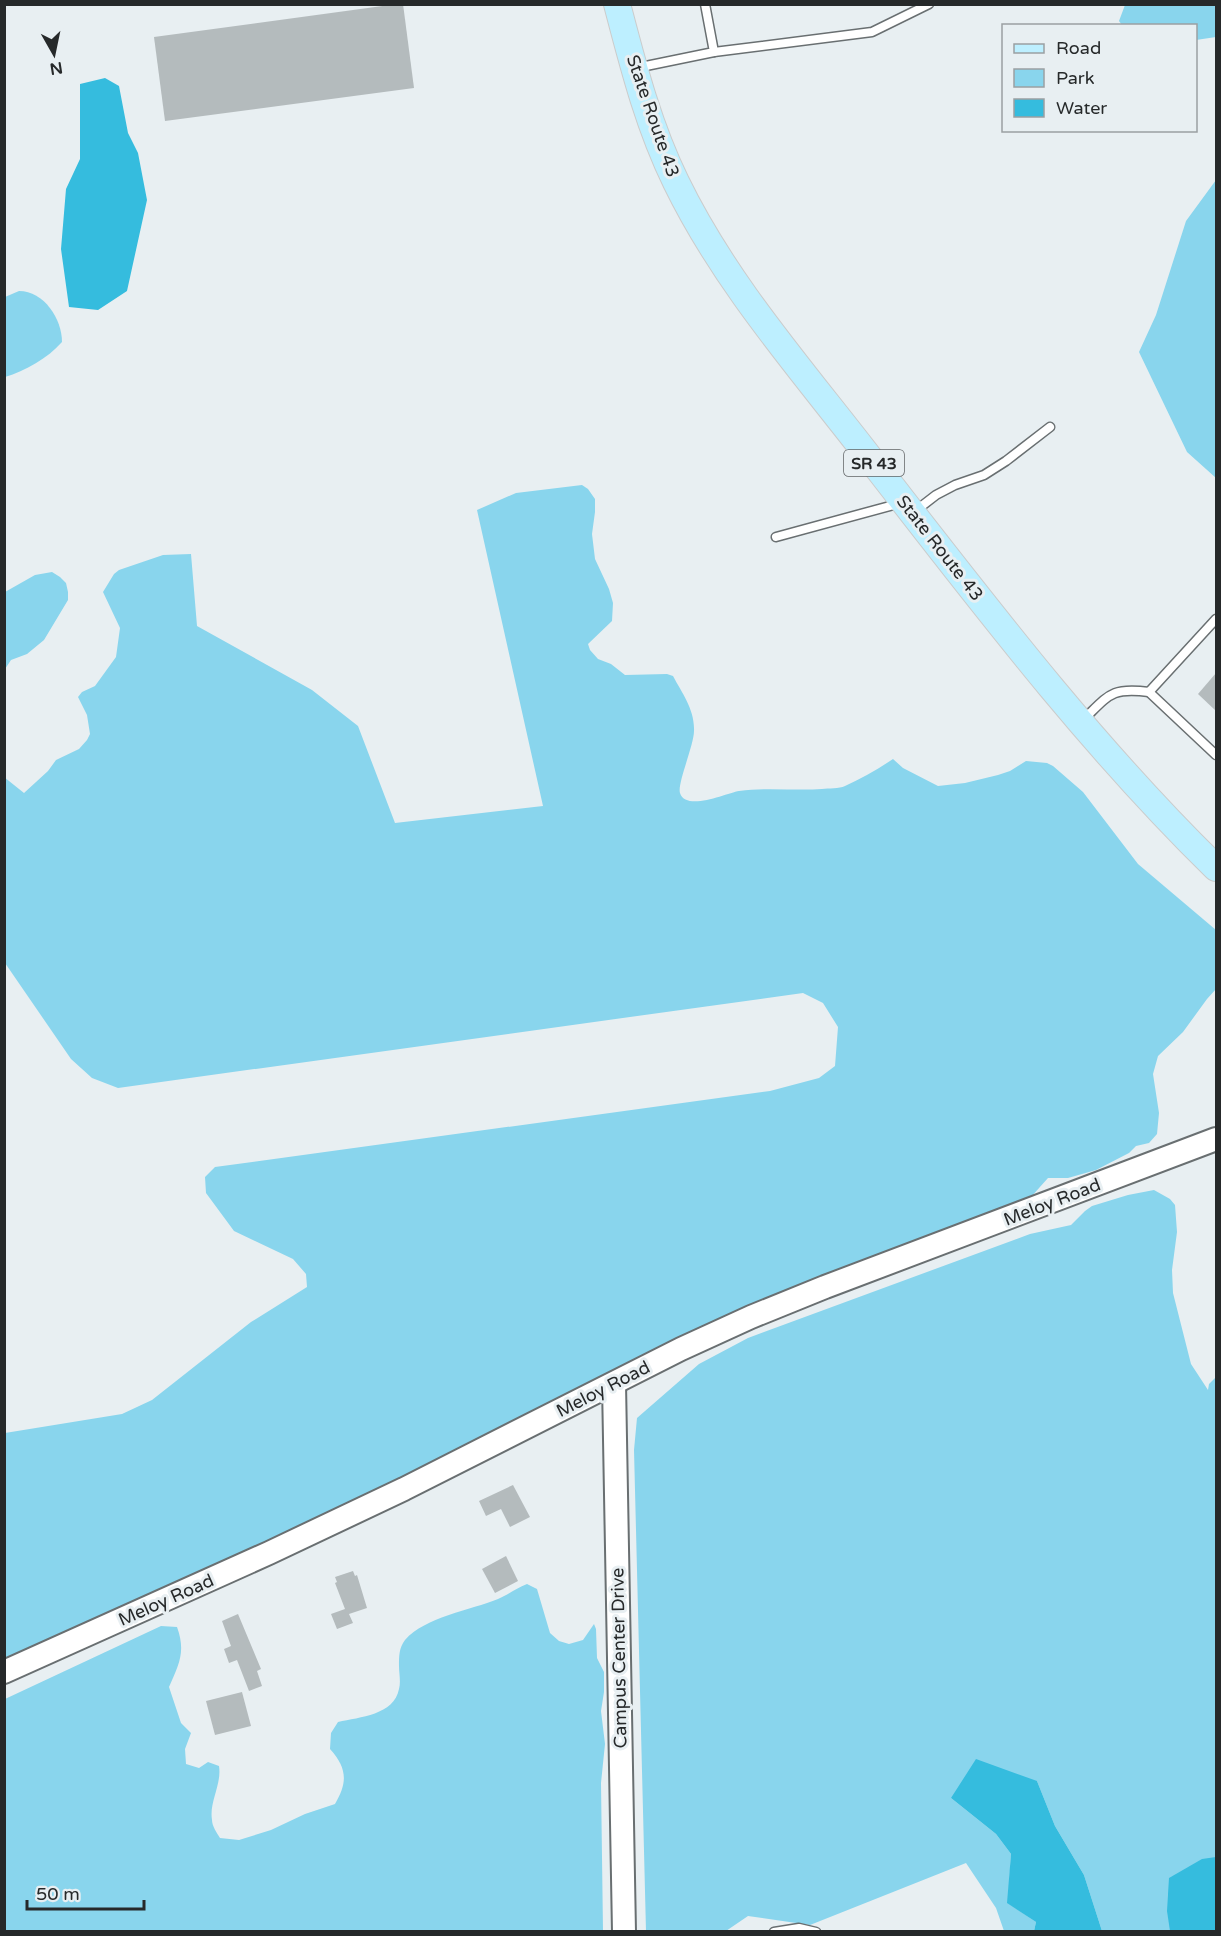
<svg xmlns="http://www.w3.org/2000/svg" width="1221" height="1936" viewBox="0 0 1221 1936" font-family="'Varela Round',sans-serif">
  <style>
    .green { fill: #89d5ed }
    .water { fill: #35bcde }
    .building { fill: #b4bbbd }
    .lines { fill: none; stroke-linecap: round; stroke-linejoin: round }
    .lane-casing { stroke: #696f71; stroke-width: 11 }
    .secondary-casing { stroke: #696f71; stroke-width: 26 }
    .primary-casing { stroke: #cbcccc; stroke-width: 28 }
    .lane { stroke: #fff; stroke-width: 8 }
    .secondary { stroke: #fff; stroke-width: 22 }
    .primary { stroke: #bdefff; stroke-width: 26 }
    .labels { text-anchor: middle; stroke-width: 6; stroke-linejoin: round; paint-order: stroke }
    .shield { fill: #e8eff2; stroke: #606466; stroke-width: 1.5 }
    .shield-label { font-size: 16px; font-weight: bold; fill: #26292a }
    .street-label { font-size: 18px; fill: #26292a; stroke: #e8eff2 }
  </style>
  <rect width="100%" height="100%" fill="#e8eff2"/>
  <g class="green">
    <path d="M1125,5h91v32l-20,3v-14l-74,-1 -3,-4z"/>
    <path d="M1216,180v298l-29,-26 -48,-100 17,-37 30,-94z"/>
    <path d="M19,291c25,0 43,28 43,51 -14,16 -37,29 -57,35v-80z"/>
    <path d="M582,485l6,4 7,10v13l-3,22 3,25 14,30 4,14 -1,18 -24,23 2,6 8,9 13,5 14,11 42,-1 6,2c9,17 22,34 21,55 0,14 -17,53 -14,62 6,19 47,0 59,-2 28,-4 56,0 83,-2 7,-1 17,0 23,-3 16,-7 33,-17 48,-27l10,9 35,18 27,-3 33,-8 12,-4 16,-10 21,2 6,3 30,26 55,72 78,66v59l-9,10 -24,33 -25,24 -5,18 6,39 -2,21 -8,9 -13,3 -7,7 -33,17 -28,8h-20l-17,19 -337,135 -134,65 -162,88 -393,178v-230l117,-19 30,-14 99,-78 56,-35 -1,-13 -13,-15 -59,-28 -28,-38 -1,-16 10,-10 555,-76 49,-13 16,-12 3,-39 -15,-24 -20,-10 -685,95 -26,-10 -21,-19 -66,-96 -1,-186 20,16 24,-22 8,-11 23,-11 8,-9 3,-6 -3,-19 -9,-18 4,-5 13,-6 21,-29 4,-29 -17,-36 11,-18 5,-4 44,-15 28,-1 6,72 115,64 46,36 37,97 148,-17 -66,-296 39,-17z"/>
    <path d="M52,572l8,5 6,6 2,9v8l-24,40 -17,14 -16,6 -6,9v-77l30,-17z"/>
    <path d="M1154,1190l16,9 5,6 2,27 -5,38 1,23 18,71 17,26 1,-6 7,-7v554h-114l-18,-56 -29,-49 -18,-45 -86,17 45,36 15,20 -3,49 28,19 -2,9h-30l-8,-23 -30,-45 -156,62 -62,-9 -22,15h-80l-12,-481 3,-32 62,-54 49,-26 282,-104 41,-9 14,-14 7,-5 36,-11z"/>
    <path d="M527,1584l10,5 13,44 9,8 10,3 14,-4 11,-16 2,5 1,29 7,14v20l-3,19 4,33 -4,39 2,148h-598v-232l156,-73 16,1c9,25 2,37 -8,60l12,36 10,10 -6,16 1,15 13,4 9,-6 11,4c3,18 -10,36 -7,54 0,6 5,13 8,18l19,2 32,-10 34,-16 30,-10c13,-22 12,-36 -5,-55l1,-16 7,-11c22,-5 56,-7 61,-33 2,-7 0,-16 0,-23 0,-10 0,-18 6,-26 20,-23 66,-30 93,-41 10,-4 18,-11 29,-15z"/>
  </g>
  <g class="water">
    <path d="M105,78l14,8 9,47 10,20 9,47 -20,91 -29,19 -29,-3 -8,-58 5,-60 14,-30v-75z"/>
    <path d="M976,1759l61,22 18,45 29,49 18,56h-68l2,-9 -29,-19 4,-49 -15,-20 -45,-36z"/>
    <path d="M1216,1857v74h-46l-3,-20 2,-33 33,-19z"/>
  </g>
  <g class="building">
    <path d="M397,4h6l11,84 -249,33 -11,-84z"/>
    <path d="M1216,673v38l-18,-17z"/>
    <path d="M513,1485l17,32 -20,10 -9,-18 -15,7 -7,-15z"/>
    <path d="M506,1556l12,25 -23,12 -13,-24z"/>
    <path d="M353,1571l2,5 2,-1 10,33 -18,6 4,9 -16,6 -6,-15 14,-5 -10,-26 2,-1 -2,-5z"/>
    <path d="M238,1614l23,55 -4,2 5,15 -13,5 -12,-31 -8,3 -5,-14 7,-3 -9,-25z"/>
    <path d="M242,1692l9,34 -36,9 -9,-34z"/>
  </g>
  <g class="lines">
    <defs>
      <g id="lane">
        <path d="M714,52l158,-20 57,-28"/>
        <path d="M636,68l78,-16 -9,-48"/>
        <path d="M914,512l22,-17 19,-10 29,-10 22,-14 44,-34"/>
        <path d="M776,537l125,-34"/>
        <path d="M1149,692l67,63"/>
        <path d="M1083,720c26,-25 28,-33 66,-28l67,-73"/>
        <path d="M774,1932l25,-4 17,4"/>
      </g>
      <g id="secondary">
        <path d="M614,1384l10,548"/>
        <path d="M4,1672l265,-119 135,-64 277,-140 70,-32 74,-30 391,-148"/>
      </g>
      <path id="primary" d="M617,4c16,61 31,121 59,178 50,103 127,189 196,279 109,140 217,283 344,407"/>
    </defs>
    <use href="#lane" class="lane-casing"/>
    <use href="#secondary" class="secondary-casing"/>
    <use href="#primary" class="primary-casing"/>
    <use href="#lane" class="lane"/>
    <use href="#secondary" class="secondary"/>
    <use href="#primary" class="primary"/>
  </g>
  <g class="labels">
    <rect class="shield" x="844" y="450" width="60" height="26" rx="4.5"/>
    <g class="shield-label">
      <text x="874" y="469">SR 43</text>
    </g>
    <g class="street-label">
      <text transform="translate(653 116) rotate(71)" y="6">State Route 43</text>
      <text transform="translate(940 548) rotate(52)" y="6">State Route 43</text>
      <text transform="translate(1052 1202) rotate(-21)" y="6">Meloy Road</text>
      <text transform="translate(603 1389) rotate(-27)" y="6">Meloy Road</text>
      <text transform="translate(166 1600) rotate(-24)" y="6">Meloy Road</text>
      <text transform="translate(619 1658) rotate(-91)" y="6">Campus Center Drive</text>
    </g>
  </g>
  <rect width="1221" height="1936" fill="none" stroke="#26292a" stroke-width="12"/>
  <rect x="1002" y="24" width="195" height="108" fill="#e8eff2" stroke="#9aa0a2" stroke-width="1.5"/>
  <rect x="1014" y="44" width="30" height="9" fill="#bdefff" stroke="#9aa0a2" stroke-width="1.5"/>
  <text x="1056" y="54" font-size="18" fill="#26292a">Road</text>
  <rect x="1014" y="69" width="30" height="18" fill="#89d5ed" stroke="#9aa0a2" stroke-width="1.5"/>
  <text x="1056" y="84" font-size="18" fill="#26292a">Park</text>
  <rect x="1014" y="99" width="30" height="18" fill="#35bcde" stroke="#9aa0a2" stroke-width="1.5"/>
  <text x="1056" y="114" font-size="18" fill="#26292a">Water</text>
  <g transform="translate(54 54) rotate(171)" stroke="#e8eff2" stroke-width="4.5" paint-order="stroke">
  <path d="M0-4.5L10 22L0 15L-10 22Z" fill="#26292a"/>
  <text y="-9" font-size="16" font-weight="bold" text-anchor="middle" fill="#26292a">N</text>
  </g>
  <path d="M27 1900v9h117v-9" fill="none" stroke="#26292a" stroke-width="3"/>
  <text x="36" y="1900" font-size="18" fill="#26292a" stroke="#e8eff2" stroke-width="4.5" paint-order="stroke">50 m</text>
</svg>
